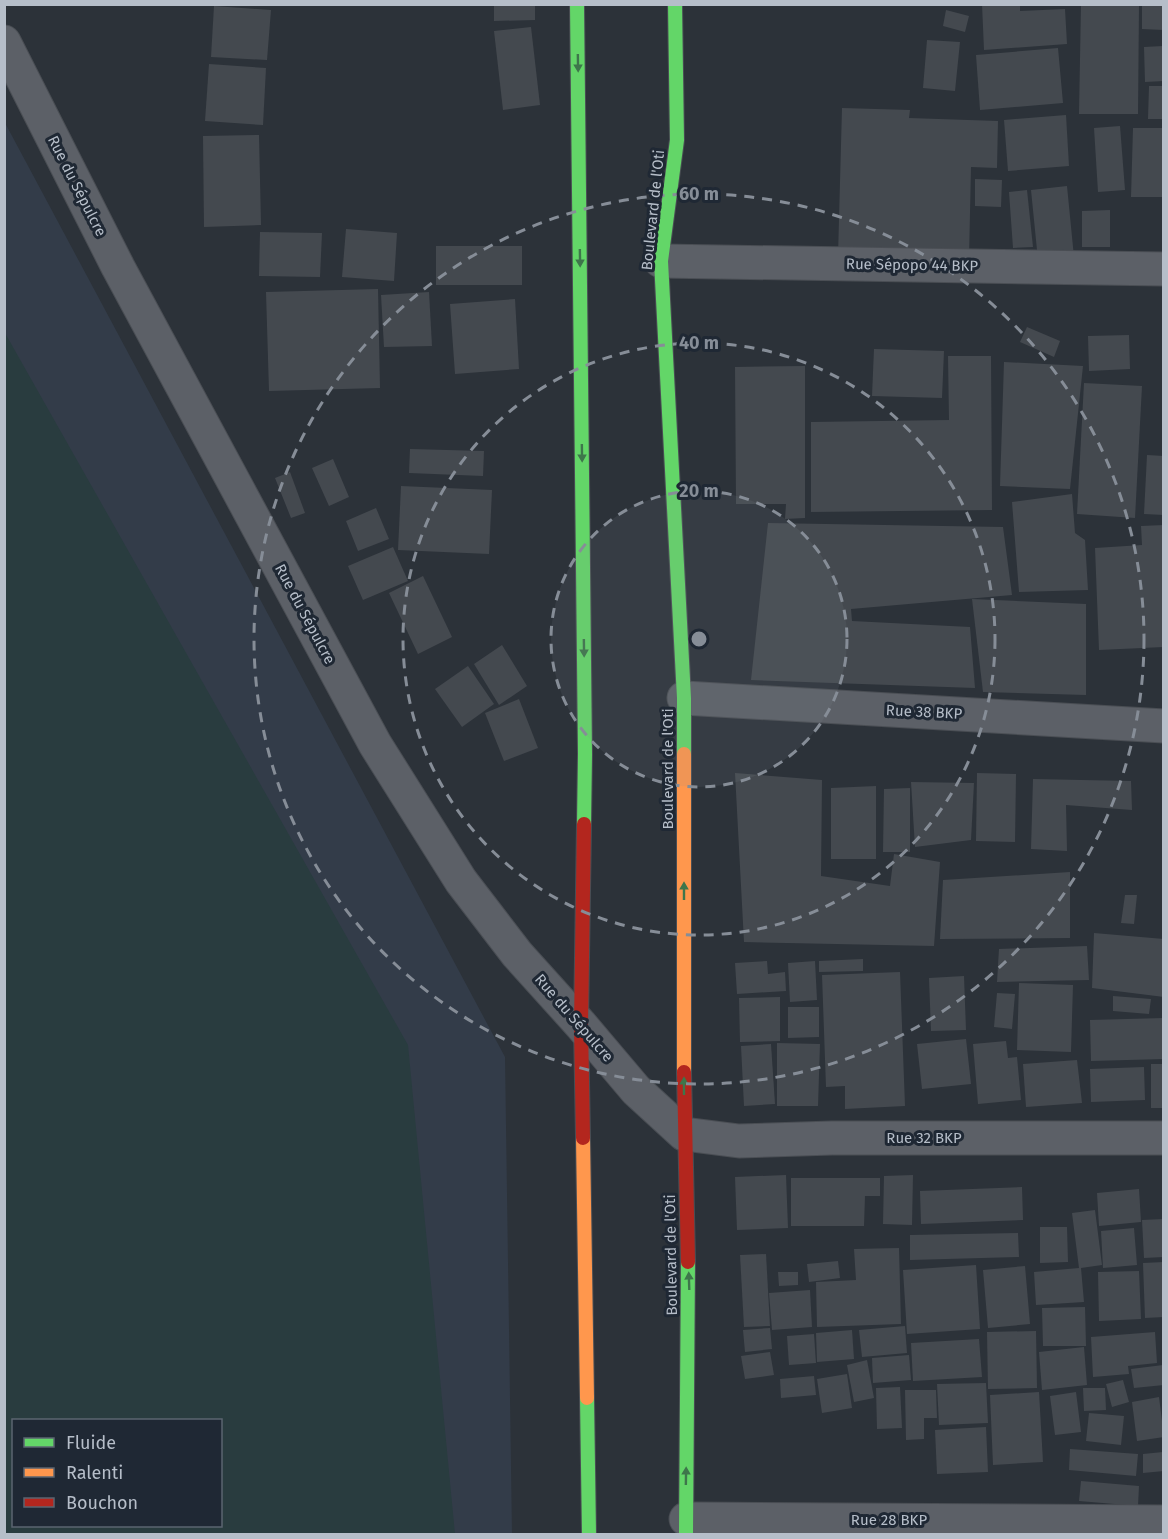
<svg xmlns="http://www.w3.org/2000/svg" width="1168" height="1539" viewBox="0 0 1168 1539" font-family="'Fira Sans',sans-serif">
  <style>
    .airport { fill: #333c49; fill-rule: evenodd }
    .green { fill: #293c3f; fill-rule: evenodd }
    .building { fill: #44494f }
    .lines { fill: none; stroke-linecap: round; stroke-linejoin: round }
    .street-casing { stroke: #4a4e54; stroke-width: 35 }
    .fast-casing { stroke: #4a4e54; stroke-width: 16 }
    .slow-casing { stroke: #4a4e54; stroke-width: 16 }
    .jam-casing { stroke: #4a4e54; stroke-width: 16 }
    .street { stroke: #5c6067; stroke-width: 33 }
    .fast { stroke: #63d668; stroke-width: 14 }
    .slow { stroke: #ff974d; stroke-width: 14 }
    .jam { stroke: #b3261e; stroke-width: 14 }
    .oneway { fill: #3e764b }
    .ring { fill: none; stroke: #868d97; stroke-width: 3; stroke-dasharray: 10 8 }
    .labels { text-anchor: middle; stroke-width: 6; stroke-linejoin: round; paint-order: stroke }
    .street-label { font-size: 15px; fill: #b6bec9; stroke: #1f2834 }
    .centre { fill: #868d97; stroke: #1f2834; stroke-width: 3 }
    .ring-label { font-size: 18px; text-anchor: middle; font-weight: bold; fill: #868d97; stroke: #1f2834; stroke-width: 6; stroke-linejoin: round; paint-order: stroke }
  </style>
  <rect width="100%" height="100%" fill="#2c3239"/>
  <path class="airport" d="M4,121l501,936 7,477h-507zM14,1420h206v106h-206z"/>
  <path class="green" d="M5,333l403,712 47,489h-450zM14,1420h206v106h-206z"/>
  <g class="building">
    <path d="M494,4h41v16l-41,1z"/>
    <path d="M982,4h38v7l45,-2 2,35 -83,6z"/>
    <path d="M1081,4h58l-1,110h-59z"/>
    <path d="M1142,5h22v25l-22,-1z"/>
    <path d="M214,6l57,4 -4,50 -56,-3z"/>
    <path d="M946,10l23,6 -4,16 -22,-6z"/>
    <path d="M531,27l9,78 -37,5 -9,-79z"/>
    <path d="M927,40l33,2 -5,49 -32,-3z"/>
    <path d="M1163,46l1,35 -19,1 -1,-35z"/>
    <path d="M1058,48l5,55 -83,7 -4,-55z"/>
    <path d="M209,64l57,4 -3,57 -58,-4z"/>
    <path d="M1149,86h15v33h-16z"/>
    <path d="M842,108l68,2 -1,8 89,3 -1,47 -26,-1 -2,92 -131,-3z"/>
    <path d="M1066,115l3,51 -61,5 -4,-51z"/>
    <path d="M1120,126l5,64 -27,2 -4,-64z"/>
    <path d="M1133,128h31v69h-33z"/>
    <path d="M259,135l2,90 -57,2 -1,-91z"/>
    <path d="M975,179l27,1 -1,27 -26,-1z"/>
    <path d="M1067,186l7,71 -51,-6 14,-1 -6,-60z"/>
    <path d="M1027,190l6,57 -20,1 -4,-56z"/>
    <path d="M1110,210v37h-28v-36z"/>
    <path d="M346,229l51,4 -3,48 -52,-4z"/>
    <path d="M260,232l62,1 -2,44 -61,-1z"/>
    <rect x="436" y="246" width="86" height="39"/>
    <path d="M378,289l2,99 -111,3 -3,-99z"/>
    <path d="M429,292l3,54 -48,1 -3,-52z"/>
    <path d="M515,299l4,70 -64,5 -5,-70z"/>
    <path d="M1027,327l33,14 -6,16 -34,-15z"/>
    <path d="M1129,335l1,34 -41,2 -1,-35z"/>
    <path d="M874,349l70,2 -2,47 -70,-2z"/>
    <path d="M948,356h43l1,154 -181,2v-90l138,-2z"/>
    <path d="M1004,362l79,4 -13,123 -70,-3z"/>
    <path d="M805,366v152l-20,1 1,-15h-50l-1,-137z"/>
    <path d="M1084,383l58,3 -7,132 -58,-4z"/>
    <path d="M410,449l74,2 -1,25 -74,-3z"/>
    <path d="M1147,455l17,1v59l-20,-1z"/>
    <path d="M333,459l16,38 -20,9 -17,-38z"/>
    <path d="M290,472l15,41 -14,5 -16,-40z"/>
    <path d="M401,486l91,4 -3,64 -91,-4z"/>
    <path d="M1072,494l3,39 10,7 3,50 -69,2 -7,-90z"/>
    <path d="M376,508l13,31 -31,12 -12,-30z"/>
    <path d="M768,523l235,4 9,68 -161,14 1,12 118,6 5,61 -224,-8z"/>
    <path d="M1164,525v122l-65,3 -4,-102 47,-3 -1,-19z"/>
    <path d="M393,547l15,34 -45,19 -15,-34z"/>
    <path d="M423,576l29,61 -34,17 -29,-61z"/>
    <path d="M972,599l114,5v91l-103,-3z"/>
    <path d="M502,645l25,41 -28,19 -25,-41z"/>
    <path d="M468,666l26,38 -32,23 -27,-38z"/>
    <path d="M519,699l19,49 -34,13 -19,-48z"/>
    <path d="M735,773l87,7 -1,96 69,10 4,-32 46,8 -6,84 -190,-4z"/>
    <path d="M977,773l39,1 -1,68 -39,-1z"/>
    <path d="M1033,779l98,2 1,29 -66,-5 1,46 -36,-2z"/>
    <path d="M911,782l63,1 -3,57 -56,7z"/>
    <path d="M876,786v73h-45v-71z"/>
    <path d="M910,788v64h-27l1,-63z"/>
    <path d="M1070,872v66l-130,1 3,-59z"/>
    <path d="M1125,895h12l-3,29 -13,-1z"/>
    <path d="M1094,933l70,6v58l-72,-9z"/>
    <path d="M1087,946l2,34 -92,2 2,-33z"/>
    <path d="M863,959v12l-44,1v-11z"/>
    <path d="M767,961l1,13 17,-2 1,19 -49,3 -2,-31z"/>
    <path d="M815,961l2,39 -27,2 -2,-39z"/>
    <path d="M900,972l5,134 -60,3v-23l-19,1 -4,-112z"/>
    <path d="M964,976l2,54 -35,1 -2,-53z"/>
    <path d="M1019,983l54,2 -2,67 -54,-2z"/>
    <path d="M997,993l18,1 -3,35 -18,-2z"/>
    <path d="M1113,996l38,3 -2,15 -36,-3z"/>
    <path d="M780,997v44l-40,1 -1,-44z"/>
    <path d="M788,1007h31v30l-31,1z"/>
    <path d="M1164,1018v41l-73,2 -1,-41z"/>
    <path d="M966,1039l5,45 -49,5 -5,-45z"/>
    <path d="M1006,1041l2,17 9,-1 4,43 -43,4 -5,-60z"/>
    <path d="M777,1043l43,1 -2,62h-41z"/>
    <path d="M771,1044l4,60 -31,2 -3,-60z"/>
    <path d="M1077,1060l5,43 -56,4 -3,-43z"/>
    <rect x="1151" y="1064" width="13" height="44"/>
    <path d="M1144,1067l1,33 -54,2 -1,-33z"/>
    <path d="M786,1175l2,53 -51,2 -2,-53z"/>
    <path d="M913,1175l-1,50 -29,-1 1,-48z"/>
    <path d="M791,1178h89v18h-15l-1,30h-73z"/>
    <path d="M1022,1187l1,33 -102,4 -1,-33z"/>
    <path d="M1139,1189l2,33 -42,4 -2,-33z"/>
    <path d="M1095,1210l7,55 -21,3 3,34 -48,3 -2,-33 45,-4 -7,-55z"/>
    <path d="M1164,1219v38l-20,1 -2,-38z"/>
    <path d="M1040,1227h27l1,35 -28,1z"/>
    <path d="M1134,1228l3,37 -34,3 -2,-37z"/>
    <path d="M1018,1233l1,24 -109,3v-25z"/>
    <path d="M899,1248l2,76 -84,3 -1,-45 40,-2 -2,-31z"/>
    <path d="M766,1254l4,72 -26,1 -4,-72z"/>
    <path d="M838,1261l2,17 -31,4 -2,-18z"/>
    <path d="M1164,1262v55l-19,1 -2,-55z"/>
    <path d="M976,1265l4,64 -73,5 -4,-64z"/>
    <path d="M1025,1266l5,58 -42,4 -5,-58z"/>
    <path d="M1139,1271l2,48 -42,2 -1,-49z"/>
    <path d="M778,1272h20v13l-19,1z"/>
    <path d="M810,1290l2,37 -40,3 -3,-37z"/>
    <path d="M1085,1307l1,39h-43l-1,-38z"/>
    <path d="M905,1326l2,27 -45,4 -3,-27z"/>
    <path d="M770,1328l2,21 -27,3 -2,-22z"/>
    <path d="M852,1330l2,29 -37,3 -1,-29z"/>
    <path d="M1036,1331l1,57 -49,1 -1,-57z"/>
    <path d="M1155,1332l2,31 -29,3 1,8 -36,3 -2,-40z"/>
    <path d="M814,1334l2,29 -27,2 -2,-29z"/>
    <path d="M979,1339l3,38 -69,4 -2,-38z"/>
    <path d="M1084,1347l3,38 -45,5 -3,-38z"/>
    <path d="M770,1352l4,23 -29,4 -4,-23z"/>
    <path d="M909,1355l2,25 -38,3 -1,-25z"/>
    <path d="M867,1360l7,38 -20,4 -7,-37z"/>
    <path d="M1163,1365l1,20 -30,3 -3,-19z"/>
    <path d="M847,1374l5,34 -30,5 -5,-34z"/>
    <path d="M814,1376l2,19 -35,3 -1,-19z"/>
    <path d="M1123,1380l6,22 -17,5 -6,-23z"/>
    <path d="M986,1383l2,40 -49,2 -2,-41z"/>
    <path d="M900,1387l2,41 -25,1 -1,-41z"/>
    <path d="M1083,1388h22l1,22 -22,1z"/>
    <path d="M905,1390h31l1,28h-13v21l-18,1z"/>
    <path d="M1039,1392l4,70 -50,3 -3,-70z"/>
    <path d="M1076,1392l5,40 -26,3 -5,-39z"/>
    <path d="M1159,1397l5,40 -27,4 -5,-39z"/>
    <path d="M1089,1413l35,3 -3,29 -35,-4z"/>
    <path d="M986,1427l2,45 -51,2 -2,-44z"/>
    <path d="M1070,1449l68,5 -2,22 -67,-6z"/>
    <path d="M1163,1452l1,19 -21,2v-19z"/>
    <path d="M1081,1481l58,5 -1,20 -59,-5z"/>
  </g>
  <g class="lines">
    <defs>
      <g id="street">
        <path d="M4,42l114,225 257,477 86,137 56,73 64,71 55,65 48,44 55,7 93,-3h332"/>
        <path d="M661,261l503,8"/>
        <path d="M684,698l480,28"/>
        <path d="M686,1519l478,3"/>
      </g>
      <g id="fast">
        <path d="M577,4l8,750 -1,70"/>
        <path d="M675,4l2,136 -16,121 23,437v56"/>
        <path d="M587,1398l2,136"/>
        <path d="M686,1534l2,-272"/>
      </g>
      <g id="slow">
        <path d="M684,754v318"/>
        <path d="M583,1138l4,260"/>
      </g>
      <g id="jam">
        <path d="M684,1072l4,190"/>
        <path d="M583,1138l-2,-113 3,-201"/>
      </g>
    </defs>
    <use href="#street" class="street-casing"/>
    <use href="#fast" class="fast-casing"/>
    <use href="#slow" class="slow-casing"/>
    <use href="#jam" class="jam-casing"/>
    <use href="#street" class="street"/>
    <use href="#fast" class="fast"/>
    <use href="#slow" class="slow"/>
    <use href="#jam" class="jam"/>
  </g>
  <defs><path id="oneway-solid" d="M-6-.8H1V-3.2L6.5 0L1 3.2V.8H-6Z" transform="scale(1.5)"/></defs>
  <g class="oneway">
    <use href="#oneway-solid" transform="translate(578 63) rotate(89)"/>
    <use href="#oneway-solid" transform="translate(580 258) rotate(89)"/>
    <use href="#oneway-solid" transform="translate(582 453) rotate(89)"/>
    <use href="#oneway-solid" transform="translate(584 648) rotate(89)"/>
    <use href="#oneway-solid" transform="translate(684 891) rotate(-90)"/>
    <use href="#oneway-solid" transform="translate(684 1086) rotate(-90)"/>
    <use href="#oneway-solid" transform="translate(689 1281) rotate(-92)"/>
    <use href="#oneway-solid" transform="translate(686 1476) rotate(-89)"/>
  </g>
  <circle cx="699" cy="639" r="148" fill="#868d97" fill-opacity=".12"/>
  <g class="ring">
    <circle cx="699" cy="639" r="148"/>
    <circle cx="699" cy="639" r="296"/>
    <circle cx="699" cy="639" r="445"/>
  </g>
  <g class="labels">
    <g class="street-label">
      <text transform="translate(77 186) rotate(63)" y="5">Rue du Sépulcre</text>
      <text transform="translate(653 210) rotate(-84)" y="5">Boulevard de l'Oti</text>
      <text transform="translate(912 265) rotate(1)" y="5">Rue Sépopo 44 BKP</text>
      <text transform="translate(305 614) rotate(62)" y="5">Rue du Sépulcre</text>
      <text transform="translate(924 712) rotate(3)" y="5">Rue 38 BKP</text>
      <text transform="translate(668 769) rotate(-90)" y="5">Boulevard de l'Oti</text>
      <text transform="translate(574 1018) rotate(49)" y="5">Rue du Sépulcre</text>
      <text x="924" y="1143">Rue 32 BKP</text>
      <text transform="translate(671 1255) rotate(-91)" y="5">Boulevard de l'Oti</text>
      <text x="889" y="1525">Rue 28 BKP</text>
    </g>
  </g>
  <circle cx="699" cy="639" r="9" class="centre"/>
  <g class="ring-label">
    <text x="699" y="200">60 m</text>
    <text x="699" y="349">40 m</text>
    <text x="699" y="497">20 m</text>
  </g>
  <rect width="1168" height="1539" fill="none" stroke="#b6bec9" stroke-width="12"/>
  <rect x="12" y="1419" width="210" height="108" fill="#1f2834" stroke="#5b6470" stroke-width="1.5"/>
  <rect x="24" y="1438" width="30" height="9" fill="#63d668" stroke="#5b6470" stroke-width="1.5"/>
  <text x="66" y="1449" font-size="18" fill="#b6bec9">Fluide</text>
  <rect x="24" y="1468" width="30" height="9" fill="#ff974d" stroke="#5b6470" stroke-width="1.5"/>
  <text x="66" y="1479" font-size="18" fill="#b6bec9">Ralenti</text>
  <rect x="24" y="1498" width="30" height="9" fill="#b3261e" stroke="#5b6470" stroke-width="1.5"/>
  <text x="66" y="1509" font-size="18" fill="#b6bec9">Bouchon</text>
</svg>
